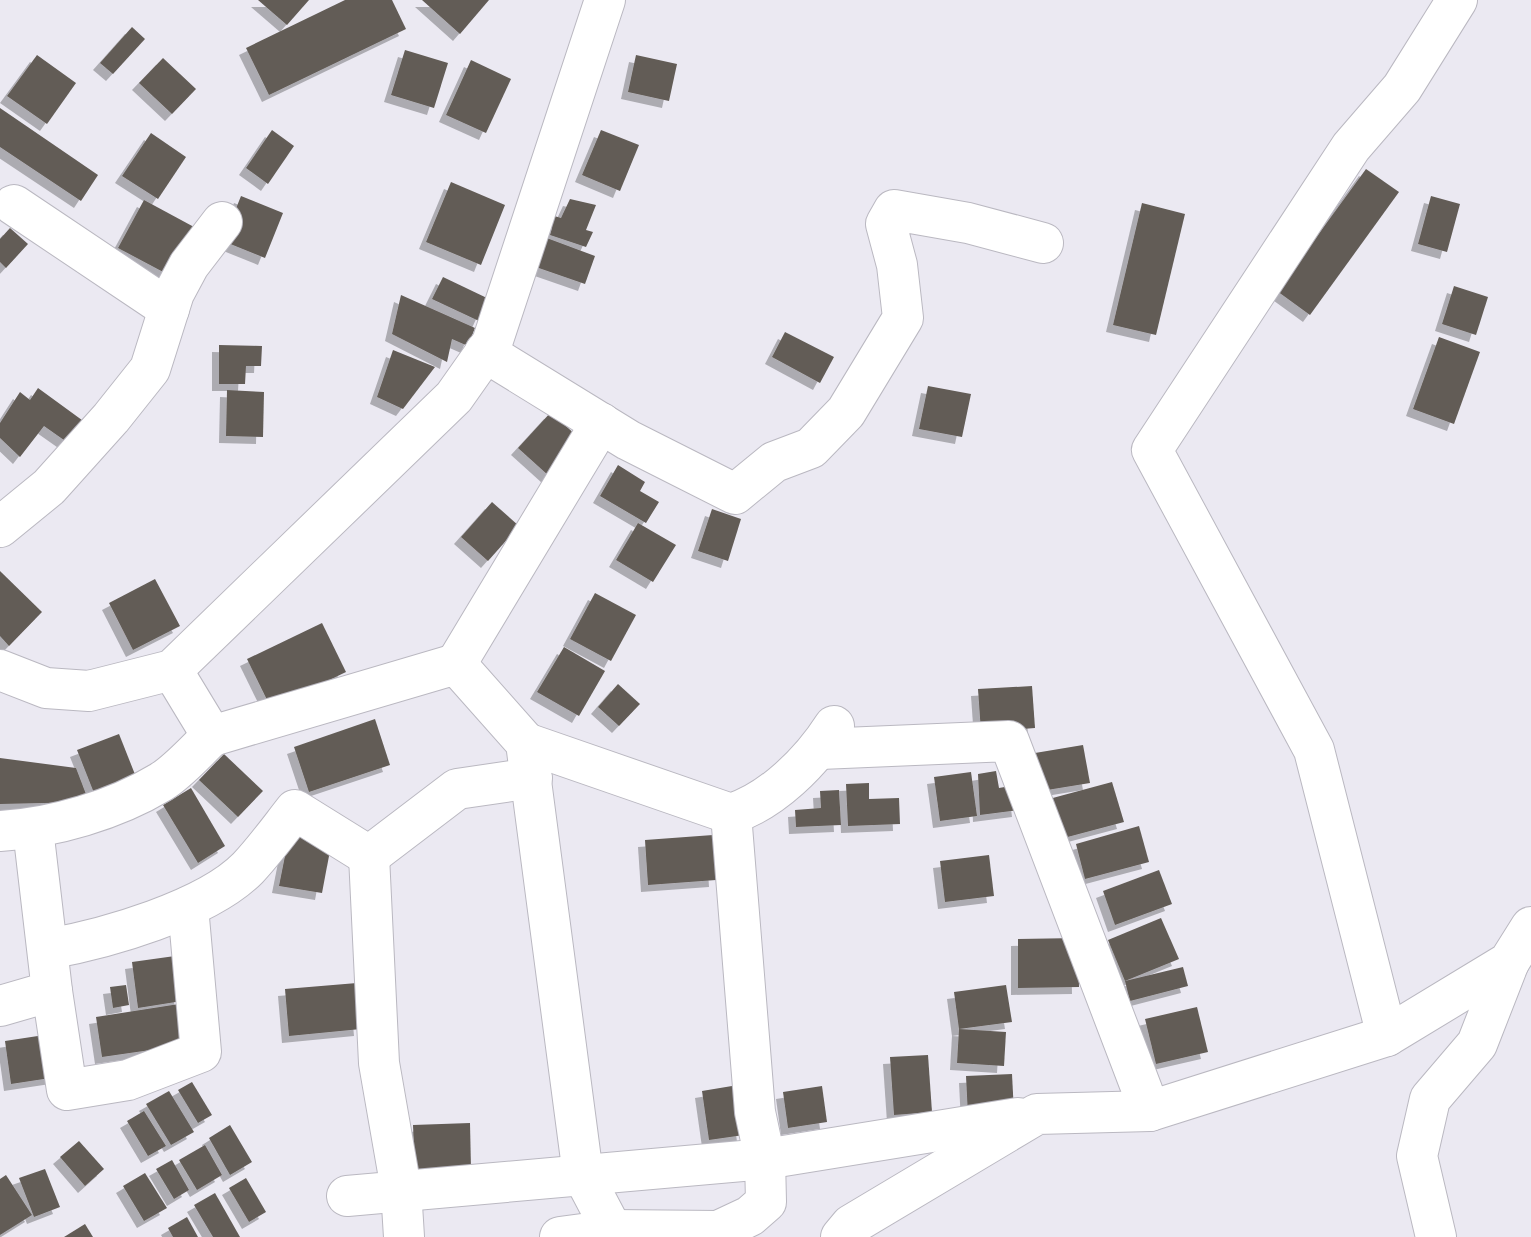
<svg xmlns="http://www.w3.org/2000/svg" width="1531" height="1237" viewBox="0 0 1531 1237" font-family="Jost,sans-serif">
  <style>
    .building { fill: #625c56; filter: url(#shadow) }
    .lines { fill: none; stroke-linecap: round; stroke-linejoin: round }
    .street-casing { stroke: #bab8c1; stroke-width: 42 }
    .street { stroke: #fff; stroke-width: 40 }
  </style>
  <defs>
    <filter id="shadow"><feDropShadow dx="-7" dy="7" stdDeviation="0" flood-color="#0004"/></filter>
  </defs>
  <rect width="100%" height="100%" fill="#ebe9f2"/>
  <g class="building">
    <path d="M258,0h51l-22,25z"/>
    <path d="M345,0h47l14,29 -137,66 -23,-47z"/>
    <path d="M422,0h67l-29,34z"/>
    <path d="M132,27l13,12 -32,35 -13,-11z"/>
    <path d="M405,50l43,13 -14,45 -43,-13z"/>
    <path d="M37,55l39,28 -29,41 -40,-28z"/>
    <path d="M636,55l41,9 -8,37 -41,-9z"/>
    <path d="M163,58l33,31 -24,25 -33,-31z"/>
    <path d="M471,60l40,19 -25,54 -40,-18z"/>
    <path d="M0,108l98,67 -17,26 -81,-54z"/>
    <path d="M272,130l22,16 -26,38 -22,-16z"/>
    <path d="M601,130l38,15 -19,46 -38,-16z"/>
    <path d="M151,133l35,24 -28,42 -36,-23z"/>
    <path d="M1366,169l33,23 -89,123 -33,-24z"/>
    <path d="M451,182l54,23 -24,60 -55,-23z"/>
    <path d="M241,196l42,17 -18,45 -42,-17z"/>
    <path d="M1431,196l29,8 -13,48 -29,-8z"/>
    <path d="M570,199l26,6 -10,25 7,2 -7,15 -36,-12 2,-7 -6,-3 5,-10 10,3z"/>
    <path d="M144,200l50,27 -27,47 -49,-26z"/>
    <path d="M1142,203l43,11 -29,121 -43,-10z"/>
    <path d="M10,228l18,16 -22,24 -6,-6v-23z"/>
    <path d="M544,237l51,19 -10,28 -52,-18z"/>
    <path d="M443,277l46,22 -10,22 -47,-22z"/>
    <path d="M1454,286l34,11 -12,38 -34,-11z"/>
    <path d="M401,295l74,33 -7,18 -16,-7 -5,23 -55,-28z"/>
    <path d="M785,332l49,25 -14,26 -48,-26z"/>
    <path d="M1439,337l41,15 -26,72 -41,-15z"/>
    <path d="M219,345l43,1 -1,20h-15l-1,18h-26z"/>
    <path d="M393,350l42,17 -32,42 -26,-12z"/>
    <path d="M928,386l43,8 -9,43 -43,-8z"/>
    <path d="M38,388l48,35 -15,22 -27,-19 -24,31 -20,-19v-15l20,-31 10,8z"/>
    <path d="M227,390l37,2 -1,45 -37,-1z"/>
    <path d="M551,412l30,28 -32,36 -31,-28z"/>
    <path d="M618,465l27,17 -5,9 19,11 -13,21 -46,-27z"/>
    <path d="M492,502l27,24 -31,35 -27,-24z"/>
    <path d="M712,509l29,10 -13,42 -30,-10z"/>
    <path d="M638,523l38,22 -23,37 -37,-22z"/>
    <path d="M0,571l42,41 -33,34 -9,-10z"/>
    <path d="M155,579l25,47 -47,24 -24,-47z"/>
    <path d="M595,593l41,22 -25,46 -41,-22z"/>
    <path d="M322,623l24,49 -75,36 -24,-49z"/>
    <path d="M564,647l41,24 -26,45 -42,-24z"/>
    <path d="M618,684l22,20 -21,22 -21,-19z"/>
    <path d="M1032,686l3,42 -54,4 -3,-43z"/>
    <path d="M375,719l15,46 -81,27 -15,-45z"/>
    <path d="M119,734l19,48 -42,16 -19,-48z"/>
    <path d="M1083,745l7,38 -49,8 -6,-38z"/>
    <path d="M224,754l39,37 -25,26 -39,-37z"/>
    <path d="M0,758l76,10 13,34 -89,2z"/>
    <path d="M996,771l3,17 17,-3 3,25 -39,5 -2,-41z"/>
    <path d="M971,772l6,44 -37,5 -6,-44z"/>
    <path d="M1112,782l12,40 -64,17 -11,-40z"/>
    <path d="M869,783v16l30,-1 1,26 -52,2 -2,-42z"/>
    <path d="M191,788l34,58 -27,17 -35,-58z"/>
    <path d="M839,790l2,35 -45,2 -1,-17 26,-2 -1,-17z"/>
    <path d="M1139,826l10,36 -64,17 -9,-35z"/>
    <path d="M290,831l42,9 -10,53 -43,-7z"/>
    <path d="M713,835l3,45 -68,5 -3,-45z"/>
    <path d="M989,855l5,41 -49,6 -5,-41z"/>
    <path d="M1159,870l13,34 -57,21 -12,-34z"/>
    <path d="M1161,918l18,41 -54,22 -17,-41z"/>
    <path d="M1078,938l1,49 -61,1v-49z"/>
    <path d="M175,956l7,45 -44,7 -6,-46z"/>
    <path d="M1183,967l5,19 -58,15 -5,-20z"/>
    <path d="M357,983l4,46 -72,7 -4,-47z"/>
    <path d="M126,985l3,20 -16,3 -3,-21z"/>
    <path d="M1006,985l6,37 -53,7 -5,-37z"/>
    <path d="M179,1004l6,41 -83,12 -6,-40z"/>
    <path d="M1197,1007l11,45 -52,12 -11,-45z"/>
    <path d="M959,1029l47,3 -2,34 -47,-3z"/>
    <path d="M51,1034l6,43 -46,7 -6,-43z"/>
    <path d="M928,1055l4,57 -38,3 -4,-58z"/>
    <path d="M1012,1074l2,39 -46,3 -2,-40z"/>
    <path d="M192,1082l20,33 -14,8 -20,-33z"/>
    <path d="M738,1085l6,50 -35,5 -7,-49z"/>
    <path d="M822,1086l5,36 -39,6 -5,-36z"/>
    <path d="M169,1091l25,41 -23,13 -25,-41z"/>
    <path d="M144,1111l22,35 -18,10 -21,-35z"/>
    <path d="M470,1123l1,46 -56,1 -2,-45z"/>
    <path d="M230,1125l22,37 -22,13 -21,-37z"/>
    <path d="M79,1141l25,28 -19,17 -25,-29z"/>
    <path d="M205,1145l17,30 -25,15 -18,-30z"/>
    <path d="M172,1160l17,30 -15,9 -18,-30z"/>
    <path d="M45,1169l15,38 -26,10 -15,-39z"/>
    <path d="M145,1173l22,35 -23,13 -21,-35z"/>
    <path d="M6,1175l26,40 -32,20v-56z"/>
    <path d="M246,1178l20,34 -17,10 -20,-34z"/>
    <path d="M215,1193l25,44h-27l-19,-32z"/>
    <path d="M187,1217l11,20h-25l-5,-9z"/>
    <path d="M85,1224l8,13h-29z"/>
  </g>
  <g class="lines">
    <defs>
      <g id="street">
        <path d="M14,205l155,104"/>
        <path d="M485,352l143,88 107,54 39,-32 37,-14 35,-36 57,-94 -6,-53 -11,-41 8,-14 74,13 75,20"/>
        <path d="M0,527l49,-40 62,-69 39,-49 24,-76 15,-28 33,-43"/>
        <path d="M456,664l145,-241"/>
        <path d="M0,670l46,18 43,3 83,-21 282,-273 38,-54 113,-343"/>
        <path d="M172,670l40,66 244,-72 70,79 57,432 29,55"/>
        <path d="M526,743l205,71c41,-13 80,-52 103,-88"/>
        <path d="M820,749l189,-8 141,370"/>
        <path d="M0,831c53,-3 115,-21 161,-49 18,-11 35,-31 51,-46"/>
        <path d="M369,856l10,207 22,126 3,48"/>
        <path d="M48,949c57,-10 159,-39 200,-81 17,-18 32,-39 47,-58l74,46 88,-67 75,-11"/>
        <path d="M52,991l15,99 61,-10 73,-28 -13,-145"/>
        <path d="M0,1006l52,-15 -19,-162"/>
        <path d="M1387,1036l-73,-286 -162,-300 199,-303 51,-59 55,-88"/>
        <path d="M347,1196l418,-37 253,-41"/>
        <path d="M560,1237l52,-7 106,1 32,-15 16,-14 -1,-43 -10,-47 -24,-298"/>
        <path d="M841,1237l10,-12 186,-111 113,-3 237,-75 122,-74 22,-35"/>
        <path d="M1436,1237l-19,-81 13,-57 47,-55 32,-82"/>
      </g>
    </defs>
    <use href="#street" class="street-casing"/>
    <use href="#street" class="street"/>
  </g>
</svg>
